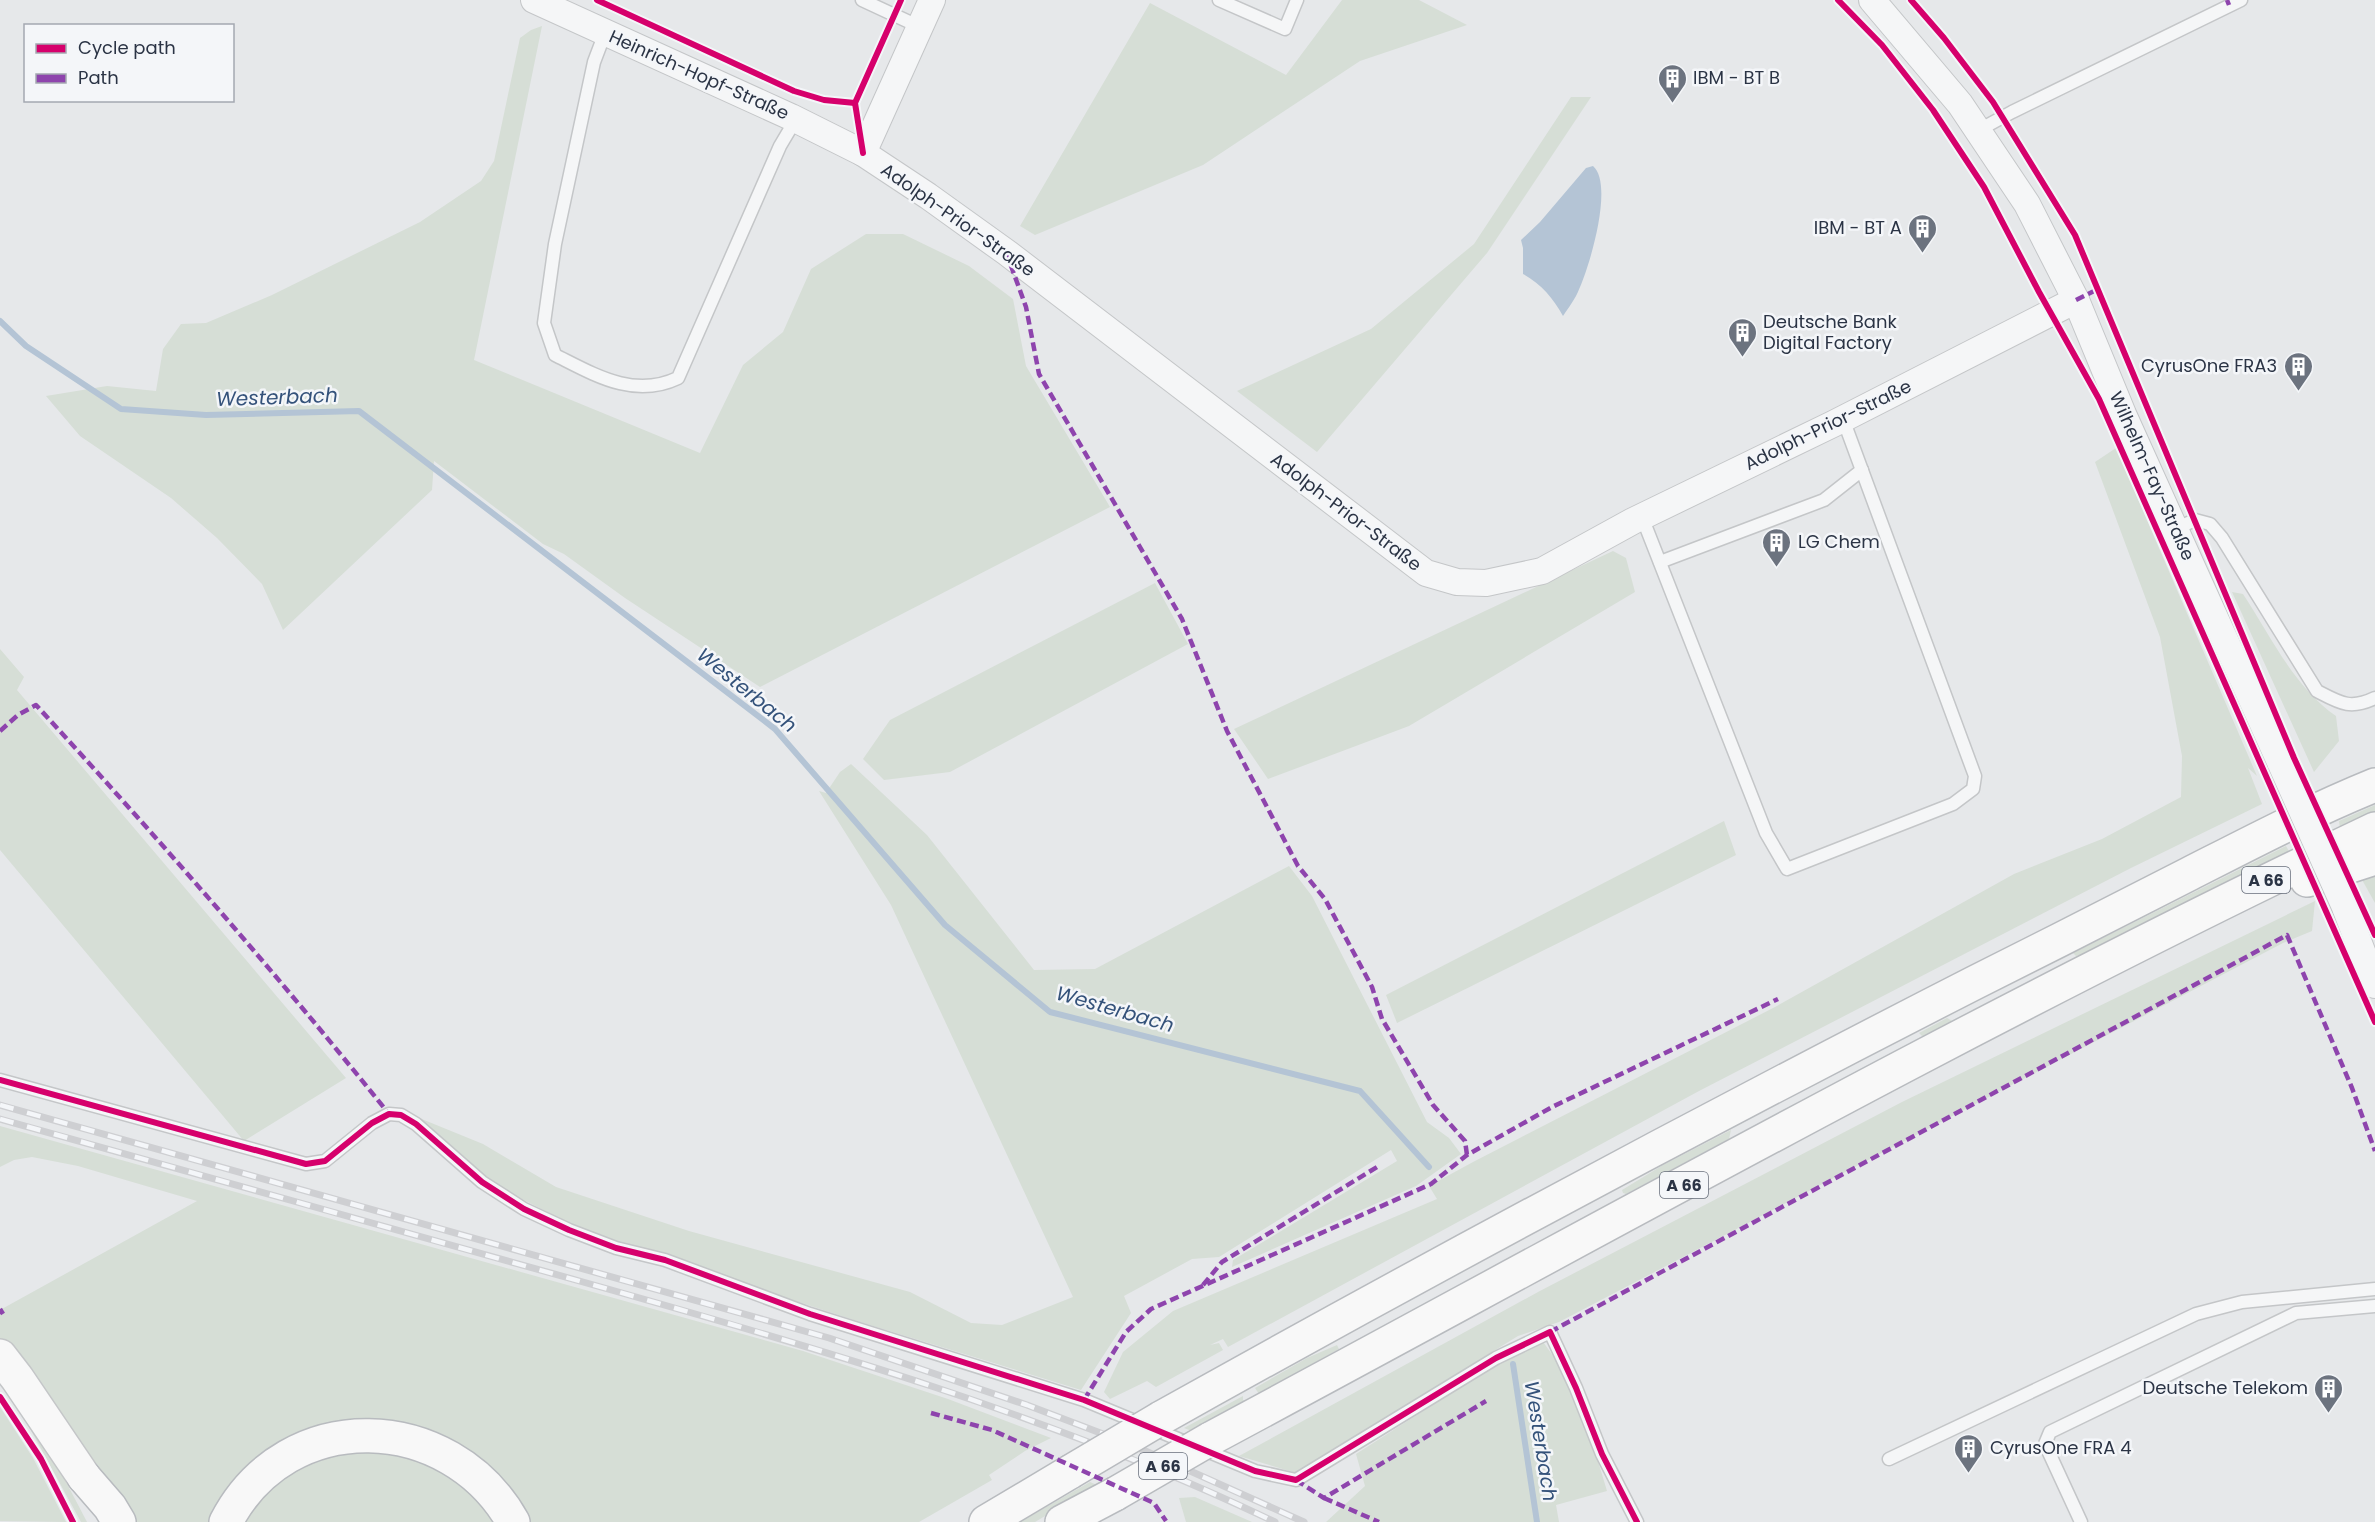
<svg xmlns="http://www.w3.org/2000/svg" width="2375" height="1522" viewBox="0 0 2375 1522" font-family="Poppins,sans-serif">
  <style>
    .green { fill: #d6ded6 }
    .water { fill: #b4c4d5 }
    .lines { fill: none; stroke-linecap: round; stroke-linejoin: round }
    .stream { stroke: #b4c4d5; stroke-width: 6 }
    .lane-casing { stroke: #c4c6c8; stroke-width: 15 }
    .street-casing { stroke: #c4c6c8; stroke-width: 28 }
    .secondary-casing { stroke: #c4c6c8; stroke-width: 36 }
    .highway-casing { stroke: #b8bbbf; stroke-width: 36 }
    .lane { stroke: #f5f6f7; stroke-width: 12 }
    .street { stroke: #f5f6f7; stroke-width: 26 }
    .secondary { stroke: #f8f8f8; stroke-width: 33 }
    .highway { stroke: #f8f8f8; stroke-width: 33 }
    .rail-casing { stroke: #cecfd2; stroke-width: 7 }
    .rail { stroke: #f4f6f9; stroke-width: 4.5; stroke-dasharray: 14; stroke-linecap: butt }
    .street-bridge-casing { stroke: #c4c6c8; stroke-width: 28; stroke-linecap: butt }
    .highway-bridge-casing { stroke: #b8bbbf; stroke-width: 36; stroke-linecap: butt }
    .street-bridge { stroke: #f5f6f7; stroke-width: 26 }
    .highway-bridge { stroke: #f8f8f8; stroke-width: 33 }
    .quiet { stroke: #8e44ad; stroke-width: 4.5; stroke-dasharray: 9 4.5; stroke-linecap: butt }
    .cycleway-casing { stroke: #f4f6f9; stroke-width: 10 }
    .cycleway { stroke: #d6006c; stroke-width: 6 }
    .labels { text-anchor: middle; stroke-width: 5; stroke-linejoin: round; paint-order: stroke }
    .shield { fill: #f4f6f9; stroke: #676e7b; stroke-width: 1.5 }
    .shield-label { font-size: 16px; font-weight: bold; fill: #2b3445 }
    .street-label { font-size: 18px; fill: #2b3445; stroke: #f4f6f9 }
    .poi-label { font-size: 18px; fill: #2b3445; stroke: #f4f6f9; text-anchor: start }
    .water-label { font-size: 20px; font-style: italic; fill: #34527a; stroke: #f4f6f9 }
  </style>
  <rect width="100%" height="100%" fill="#e6e8ea"/>
  <g class="green">
    <path d="M1342,0h77l48,25 -107,36 -157,104 -168,70 -15,-9 130,-223 136,72z"/>
    <path d="M542,26l-68,334 226,93 43,-88 40,-33 28,-63 55,-35h37l66,32 44,33 13,67 84,141 -350,180 -135,-89 -61,-44 -21,-10 -109,-83 -2,29 -149,140 -21,-46 -45,-46 -46,-40 -91,-62 -34,-40 61,-10 49,5 7,-42 18,-25 25,-1 66,-28 148,-73 61,-41 13,-20 26,-123 11,-8z"/>
    <path d="M1571,97h20l-104,156 -170,199 -80,-61 134,-62 103,-85z"/>
    <path d="M2116,448l141,328 -9,-8 14,36 -131,64 -432,223 -471,256 -5,-8 -13,6 9,-2 4,7 -67,37 -9,-6 -37,18 -6,-7 19,-40 50,-41 264,-112 -8,-13 44,-24 302,-155 239,-133 88,-35 79,-42 1,-41 -22,-119 -65,-175z"/>
    <path d="M1613,551l13,7 9,34 -226,134 -141,53 -34,-50z"/>
    <path d="M1155,583l33,61 -238,128 -66,8 -21,-21 27,-39z"/>
    <path d="M2232,592l11,2c27,41 51,93 93,122l3,25 -25,31z"/>
    <path d="M0,649l24,28 -7,13 329,388 -102,63 -244,-291z"/>
    <path d="M851,764l76,71 107,135 61,-1 194,-103 23,30 115,226 22,16 12,16 -45,32 -184,81 1,-7 164,-99 -6,-11 -172,107 -27,2 -68,37 7,17 -50,77 -224,-69 -266,-87 -99,-50 -90,-73 81,33 73,43 133,44 221,61 61,31 31,2 71,-28 -182,-392 -72,-114 7,2 14,-21z"/>
    <path d="M2375,805v8l-35,16 -1,-8z"/>
    <path d="M1724,821l12,34 -339,168 -11,-28z"/>
    <path d="M2286,846l4,7 -200,99 -14,4 -3,-3z"/>
    <path d="M2375,875v28l-14,-25z"/>
    <path d="M2315,901l-3,30 -29,12 -724,379 -41,14 -222,137 -57,-17 299,-164 364,-190z"/>
    <path d="M1947,1018l7,4 -31,15 -4,-4z"/>
    <path d="M0,1126l803,225 145,48 103,39 -26,13 -36,24 3,5 -73,42h-392l-80,-83 -21,-9 -55,-7 -159,99h-86l-93,-145 -33,-39v-28l197,-109 -119,-35 -46,-9 -18,3 -14,7z"/>
    <path d="M1731,1130l-2,9 -103,55 -3,-1 -1,-3 41,-25z"/>
    <path d="M1541,1339l35,49 31,103 -51,14 3,17h-233l39,-36 -9,-32 170,-109z"/>
    <path d="M1337,1345l2,4 -80,45 -4,-6 52,-30z"/>
    <path d="M0,1376l53,81 34,65h-6l-53,-97 -28,-41z"/>
    <path d="M1243,1396v4l4,1 -55,30 -8,-3z"/>
    <path d="M0,1407l33,51 33,64 -66,-1z"/>
    <path d="M357,1443l80,17 67,62h-264l35,-43z"/>
    <path d="M1090,1482l7,3 -62,37h-15z"/>
    <path d="M1195,1497l57,25h-66l-7,-24z"/>
  </g>
  <path class="water" d="M1593,166c22,19 -5,107 -17,130 -4,7 -9,14 -13,20 -10,-18 -22,-32 -40,-42v-26l-2,-8 19,-18 46,-54z"/>
  <g class="lines">
    <g class="stream">
      <path d="M0,321l26,25 95,63 85,6 153,-4 416,318 170,196 105,87 310,79 69,76"/>
      <path d="M1513,1364l24,158"/>
    </g>
    <defs>
      <g id="lane">
        <path d="M862,0l58,27"/>
        <path d="M1219,0l66,29 12,-29"/>
        <path d="M605,33l-11,29 -39,182 -11,79 11,32c40,20 79,44 123,23l102,-232 16,-27"/>
        <path d="M1979,130l33,-18 229,-112"/>
        <path d="M1642,517l124,316 21,36 166,-65 20,-15 2,-13 -132,-357"/>
        <path d="M2175,529l20,-9 15,4 12,14 95,153c23,12 33,19 58,7"/>
        <path d="M1660,562l164,-62 38,-30"/>
        <path d="M0,1080l306,84 19,-3 47,-38 17,-9 12,1 15,9 66,58 42,27 45,21 47,18 49,12 145,54 274,86 171,71 41,9 200,-122 54,-26 26,56 26,66 35,68"/>
        <path d="M1889,1459l307,-145 46,-12 133,-13"/>
        <path d="M2081,1522l-36,-78 5,-12 246,-119 79,-7"/>
      </g>
      <g id="street">
        <path d="M534,0l257,117 72,36 65,43 78,56 420,321 31,9 29,1 56,-12 91,-50 200,-97 243,-124"/>
        <path d="M1872,0l88,104 67,100 49,96 47,114 158,350"/>
        <path d="M863,153l69,-153"/>
        <path d="M2345,907l30,78"/>
      </g>
      <path id="secondary" d="M0,1356l17,22 67,99"/>
      <g id="highway">
        <path d="M2307,880l68,-22"/>
        <path d="M1161,1418c268,-150 539,-295 813,-435 72,-36 143,-72 215,-109 61,-31 122,-63 186,-89"/>
        <path d="M1210,1439c386,-207 769,-422 1165,-610"/>
        <path d="M84,1477l26,30 9,15"/>
        <path d="M226,1522c61,-118 224,-112 287,0"/>
        <path d="M986,1522l84,-50"/>
        <path d="M1062,1522l53,-28"/>
      </g>
    </defs>
    <use href="#lane" class="lane-casing"/>
    <use href="#street" class="street-casing"/>
    <use href="#secondary" class="secondary-casing"/>
    <use href="#highway" class="highway-casing"/>
    <use href="#lane" class="lane"/>
    <use href="#street" class="street"/>
    <use href="#secondary" class="secondary"/>
    <use href="#highway" class="highway"/>
    <defs>
      <g id="rail">
        <path d="M0,1105l829,233 198,67 105,40 172,77"/>
        <path d="M0,1119c194,54 389,109 583,163 235,66 471,134 692,240"/>
      </g>
    </defs>
    <use href="#rail" class="rail-casing"/>
    <use href="#rail" class="rail"/>
    <defs>
      <path id="street-bridge" d="M2281,764l64,143"/>
      <g id="highway-bridge">
        <path d="M1070,1472l91,-54"/>
        <path d="M1115,1494l95,-55"/>
      </g>
    </defs>
    <use href="#street-bridge" class="street-bridge-casing"/>
    <use href="#highway-bridge" class="highway-bridge-casing"/>
    <use href="#street-bridge" class="street-bridge"/>
    <use href="#highway-bridge" class="highway-bridge"/>
    <g class="quiet">
      <path d="M2227,0l2,5"/>
      <path d="M1006,252l20,55 13,67 143,245 45,112 71,135 27,33 47,88 10,32 51,86 32,36 2,14"/>
      <path d="M2076,300l22,-11"/>
      <path d="M0,731l18,-16 18,-10c122,133 240,268 353,409"/>
      <path d="M1203,1285l19,-23 155,-95"/>
      <path d="M0,1309l3,5"/>
      <path d="M1550,1332l737,-397 65,153 23,63"/>
      <path d="M1084,1400l42,-68 25,-23 280,-125 36,-29 85,-48 226,-108"/>
      <path d="M931,1413l61,17 162,73 12,18"/>
      <path d="M1296,1480l28,18 162,-97"/>
      <path d="M1324,1498l55,24"/>
    </g>
    <defs>
      <g id="cycleway">
        <path d="M597,0l197,91 30,9 31,3"/>
        <path d="M1838,0l44,45 51,65 51,77 55,105 60,107 276,623"/>
        <path d="M1911,0l33,38 49,64 82,133 219,523 81,177"/>
        <path d="M863,153l-8,-50 46,-103"/>
        <path d="M0,1080l306,84 19,-3 47,-38 17,-9 12,1 15,9 66,58 42,27 45,21 47,18 49,12 145,54 274,86 171,71 41,9 200,-122 54,-26 26,56 26,66 35,68"/>
        <path d="M0,1397l41,62 32,63"/>
      </g>
    </defs>
    <use href="#cycleway" class="cycleway-casing"/>
    <use href="#cycleway" class="cycleway"/>
  </g>
  <defs>
    <symbol id="building-pin" viewBox="-11 -11 22 30"><path d="M0 17L-7.5 6A9.5 9.5 0 1 1 7.5 6Z" fill="#6c737f" stroke="#f4f6f9"/><path d="M-4-6H4V6H1V3H-1V6H-4ZM-2.5-4.3h1.7v1.8h-1.7ZM.8-4.3h1.7v1.8H.8ZM-2.5-1h1.7V.8h-1.7ZM.8-1h1.7V.8H.8Z" fill="#fff"/></symbol>
  </defs>
  <g fill-rule="evenodd">
    <use href="#building-pin" x="1656" y="62" width="33" height="45"/>
    <use href="#building-pin" x="1906" y="212" width="33" height="45"/>
    <use href="#building-pin" x="1726" y="316" width="33" height="45"/>
    <use href="#building-pin" x="2282" y="350" width="33" height="45"/>
    <use href="#building-pin" x="1760" y="526" width="33" height="45"/>
    <use href="#building-pin" x="2312" y="1372" width="33" height="45"/>
    <use href="#building-pin" x="1952" y="1432" width="33" height="45"/>
  </g>
  <g class="labels">
    <g class="shield">
      <rect x="2242" y="867" width="48" height="26" rx="4.5"/>
      <rect x="1660" y="1172" width="48" height="26" rx="4.5"/>
      <rect x="1139" y="1453" width="48" height="26" rx="4.5"/>
    </g>
    <g class="shield-label">
      <text x="2266" y="886">A 66</text>
      <text x="1684" y="1191">A 66</text>
      <text x="1163" y="1472">A 66</text>
    </g>
    <g class="street-label">
      <text transform="translate(699 75) rotate(24)" y="6">Heinrich-Hopf-Straße</text>
      <text transform="translate(958 220) rotate(35)" y="6">Adolph-Prior-Straße</text>
      <text transform="translate(1828 425) rotate(-26)" y="6">Adolph-Prior-Straße</text>
      <text transform="translate(2152 476) rotate(66)" y="6">Wilhelm-Fay-Straße</text>
      <text transform="translate(1346 512) rotate(37)" y="6">Adolph-Prior-Straße</text>
    </g>
    <g class="poi-label">
      <text x="1693" y="84">IBM - BT B</text>
      <text x="1902" y="234" text-anchor="end">IBM - BT A</text>
      <text x="1763" y="328">Deutsche Bank<tspan x="1763" dy="21">Digital Factory</tspan></text>
      <text x="2277" y="372" text-anchor="end">CyrusOne FRA3</text>
      <text x="1798" y="548">LG Chem</text>
      <text x="2308" y="1394" text-anchor="end">Deutsche Telekom</text>
      <text x="1990" y="1454">CyrusOne FRA 4</text>
    </g>
    <g class="water-label">
      <text transform="translate(277 397) rotate(-2)" y="7">Westerbach</text>
      <text transform="translate(747 690) rotate(39)" y="7">Westerbach</text>
      <text transform="translate(1115 1009) rotate(16)" y="7">Westerbach</text>
      <text transform="translate(1541 1441) rotate(81)" y="7">Westerbach</text>
    </g>
  </g>
  <rect x="24" y="24" width="210" height="78" fill="#f4f6f9" stroke="#a4a8b1" stroke-width="1.5"/>
  <rect x="36" y="44" width="30" height="9" fill="#d6006c" stroke="#a4a8b1" stroke-width="1.5"/>
  <text x="78" y="54" font-size="18" fill="#2b3445">Cycle path</text>
  <rect x="36" y="74" width="30" height="9" fill="#8e44ad" stroke="#a4a8b1" stroke-width="1.5"/>
  <text x="78" y="84" font-size="18" fill="#2b3445">Path</text>
</svg>
